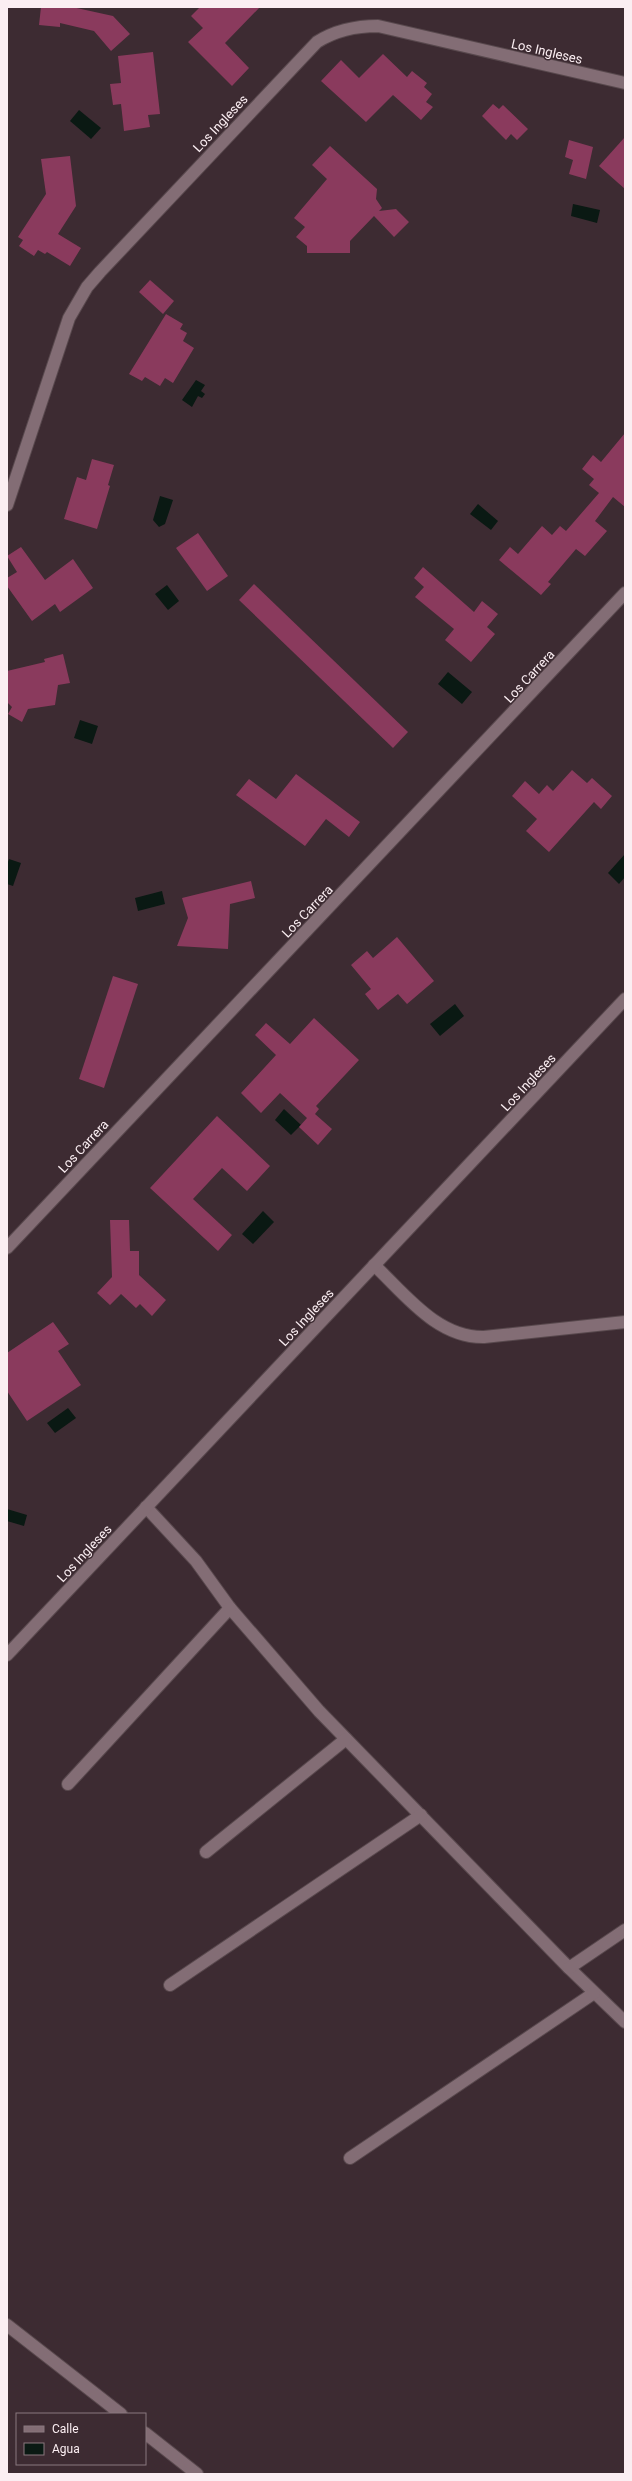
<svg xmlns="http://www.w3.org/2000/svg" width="632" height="2481" viewBox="0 0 632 2481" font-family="Roboto,sans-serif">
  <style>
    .water { fill: #0a1913 }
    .building { fill: #8a3a5d }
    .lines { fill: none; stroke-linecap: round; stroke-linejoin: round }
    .street-casing { stroke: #58484d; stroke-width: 14 }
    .secondary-casing { stroke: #58484d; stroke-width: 14 }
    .street { stroke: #836d75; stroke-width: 12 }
    .secondary { stroke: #836d75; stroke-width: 12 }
    .labels { text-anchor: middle; stroke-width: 3; stroke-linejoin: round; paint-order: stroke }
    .street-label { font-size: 13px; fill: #fbeef2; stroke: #3d2b32 }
  </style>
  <rect width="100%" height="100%" fill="#3d2b32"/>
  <g class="water">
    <path d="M79,110l22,18 -10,11 -21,-18z"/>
    <path d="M573,204l27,6 -3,13 -26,-7z"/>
    <path d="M196,380l9,5 -4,6 4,3 -3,4 -4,-2 -6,11 -10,-7z"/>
    <path d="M160,496l13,4 -8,24 -6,3 -6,-7z"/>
    <path d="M478,504l20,17 -7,9 -21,-16z"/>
    <path d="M167,585l12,16 -11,9 -13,-16z"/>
    <path d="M448,672l24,20 -10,12 -24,-20z"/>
    <path d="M80,720l18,6 -6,18 -18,-6z"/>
    <path d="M625,854v23l-6,7 -11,-11z"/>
    <path d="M9,859l12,4 -8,23 -6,-2v-19z"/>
    <path d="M162,891l3,13 -27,7 -3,-13z"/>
    <path d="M455,1004l9,12 -24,20 -10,-12z"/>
    <path d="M284,1109l17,16 -10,10 -16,-15z"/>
    <path d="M263,1211l11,11 -21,22 -11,-10z"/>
    <path d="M68,1408l8,10 -21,15 -8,-10z"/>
    <path d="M7,1509l20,6 -3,11 -17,-5z"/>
  </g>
  <g class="building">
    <path d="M41,7h31l41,9 17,18 -19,17 -17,-20 -34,-8v4l-21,-2z"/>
    <path d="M200,7h60l-35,36 24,25 -17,18 -44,-44 15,-14 -12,-12z"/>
    <path d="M153,52l7,62 -12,1 2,12 -26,4 -3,-27 -8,1 -3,-21 11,-1 -3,-27z"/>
    <path d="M383,54l24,23 5,-6 15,12 -3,4 8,7 -6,8 7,5 -12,13 -28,-25 -27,27 -45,-41 20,-21 18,18z"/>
    <path d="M493,104l6,5 4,-4 25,24 -11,11 -6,-6 -5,6 -24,-24z"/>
    <path d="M625,137v52l-26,-23z"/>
    <path d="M569,140l24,7 -7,32 -17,-5 4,-14 -8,-3z"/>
    <path d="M330,146l47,43 -1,10 6,9 -3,3 17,-2 13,13 -15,15 -20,-21 -24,25v12h-43v-7l-11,-9 9,-10 -11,-9 33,-39 -15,-14z"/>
    <path d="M70,156l6,50 -18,28 23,14 -11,18 -23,-14 -2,2 -7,-4 -4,6 -15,-10 4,-6 -5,-3 28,-43 -5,-35z"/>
    <path d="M150,280l24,21 -11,13 -24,-22z"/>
    <path d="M166,314l17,10 -3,5 7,4 -4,8 11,7 -21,35 -8,-5 -5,8 -15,-9 -3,4 -13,-7z"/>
    <path d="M625,433v74l-12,-10 -18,24 12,10 -22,25 -9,-7 -28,33 3,2 -10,11 -42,-35 11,-13 8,7 24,-28 10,9 8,-9 6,5 33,-38 -10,-8 5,-6 -12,-10 11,-14 8,7z"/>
    <path d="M92,459l22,6 -6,20 2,1 -13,43 -33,-10 13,-42 9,3z"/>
    <path d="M198,533l30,43 -21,15 -31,-43z"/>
    <path d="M21,547l24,33 28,-21 20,29 -33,24 -5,-8 -23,17 -25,-35v-8l10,-6 -10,-16z"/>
    <path d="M423,567l51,45 8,-11 16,13 -11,13 8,7 -24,28 -26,-22 9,-11 -39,-32 9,-10 -10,-9z"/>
    <path d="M254,584l154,148 -15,16 -154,-148z"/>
    <path d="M63,654l7,29 -12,2 -3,20 -27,4 -6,13 -14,-8 4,-7 -5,-5v-31l38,-9 -1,-3z"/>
    <path d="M572,770l15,13 5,-5 20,18 -11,13 -7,-7 -45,50 -23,-21 11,-12 -25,-23 13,-15 14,13 8,-9 6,6z"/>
    <path d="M296,774l64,48 -11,15 -23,-18 -21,27 -69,-51 13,-16 27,20z"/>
    <path d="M251,881l4,17 -25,6 -2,45 -51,-3 11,-28 -6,-20z"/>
    <path d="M397,937l37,44 -27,23 -9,-10 -20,16 -13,-16 6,-5 -20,-24 16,-14 6,7z"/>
    <path d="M113,976l25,8 -34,104 -25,-9z"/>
    <path d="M314,1018l45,42 -43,46 3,3 -4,5 17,15 -14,16 -19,-18 8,-9 -27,-25 -19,20 -20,-20 35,-38 -21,-20 11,-12 24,21z"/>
    <path d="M217,1116l53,50 -23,25 -25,-23 -29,31 39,36 -14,16 -68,-63z"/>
    <path d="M110,1220h19l1,31h9v24l27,25 -14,16 -12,-12 -4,4 -15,-14 -11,11 -13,-12 15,-16z"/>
    <path d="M53,1322l16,22 -11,7 23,34 -54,36 -20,-30v-38z"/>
  </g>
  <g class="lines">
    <defs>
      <g id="street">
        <path d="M7,505l62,-187 18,-31 13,-15 217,-230c19,-12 38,-16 61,-16l247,57"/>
        <path d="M7,1248l618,-655"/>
        <path d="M374,1265c31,29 63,73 110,72l141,-15"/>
        <path d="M146,1507l50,54 34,47 89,103 250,257 56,54"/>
        <path d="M68,1784l162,-176"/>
        <path d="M206,1852l140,-113"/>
        <path d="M569,1968l56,-38"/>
        <path d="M170,1985l251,-170"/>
        <path d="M350,2158l244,-165"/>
        <path d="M7,2325l114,89"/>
        <path d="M145,2433l52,41"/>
      </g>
      <path id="secondary" d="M7,1655l618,-656"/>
    </defs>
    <use href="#street" class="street-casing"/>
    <use href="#secondary" class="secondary-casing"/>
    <use href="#street" class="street"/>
    <use href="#secondary" class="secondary"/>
  </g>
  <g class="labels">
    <g class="street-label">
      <text transform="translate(547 51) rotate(13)" y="5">Los Ingleses</text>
      <text transform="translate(220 123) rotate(-47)" y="5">Los Ingleses</text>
      <text transform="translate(529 676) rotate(-47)" y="5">Los Carrera</text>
      <text transform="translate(307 911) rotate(-46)" y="5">Los Carrera</text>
      <text transform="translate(528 1082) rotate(-47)" y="5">Los Ingleses</text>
      <text transform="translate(83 1146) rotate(-47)" y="5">Los Carrera</text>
      <text transform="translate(306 1317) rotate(-47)" y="5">Los Ingleses</text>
      <text transform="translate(84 1553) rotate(-47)" y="5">Los Ingleses</text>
    </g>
  </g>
  <rect width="632" height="2481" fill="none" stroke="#fbeef2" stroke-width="16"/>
  <rect x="16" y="2413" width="130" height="52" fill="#3d2b32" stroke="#89797f"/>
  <rect x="24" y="2426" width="20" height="6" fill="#836d75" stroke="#89797f"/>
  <text x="52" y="2433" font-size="12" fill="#fbeef2">Calle</text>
  <rect x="24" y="2443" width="20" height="12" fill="#0a1913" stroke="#89797f"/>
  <text x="52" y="2453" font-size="12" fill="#fbeef2">Agua</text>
</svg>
